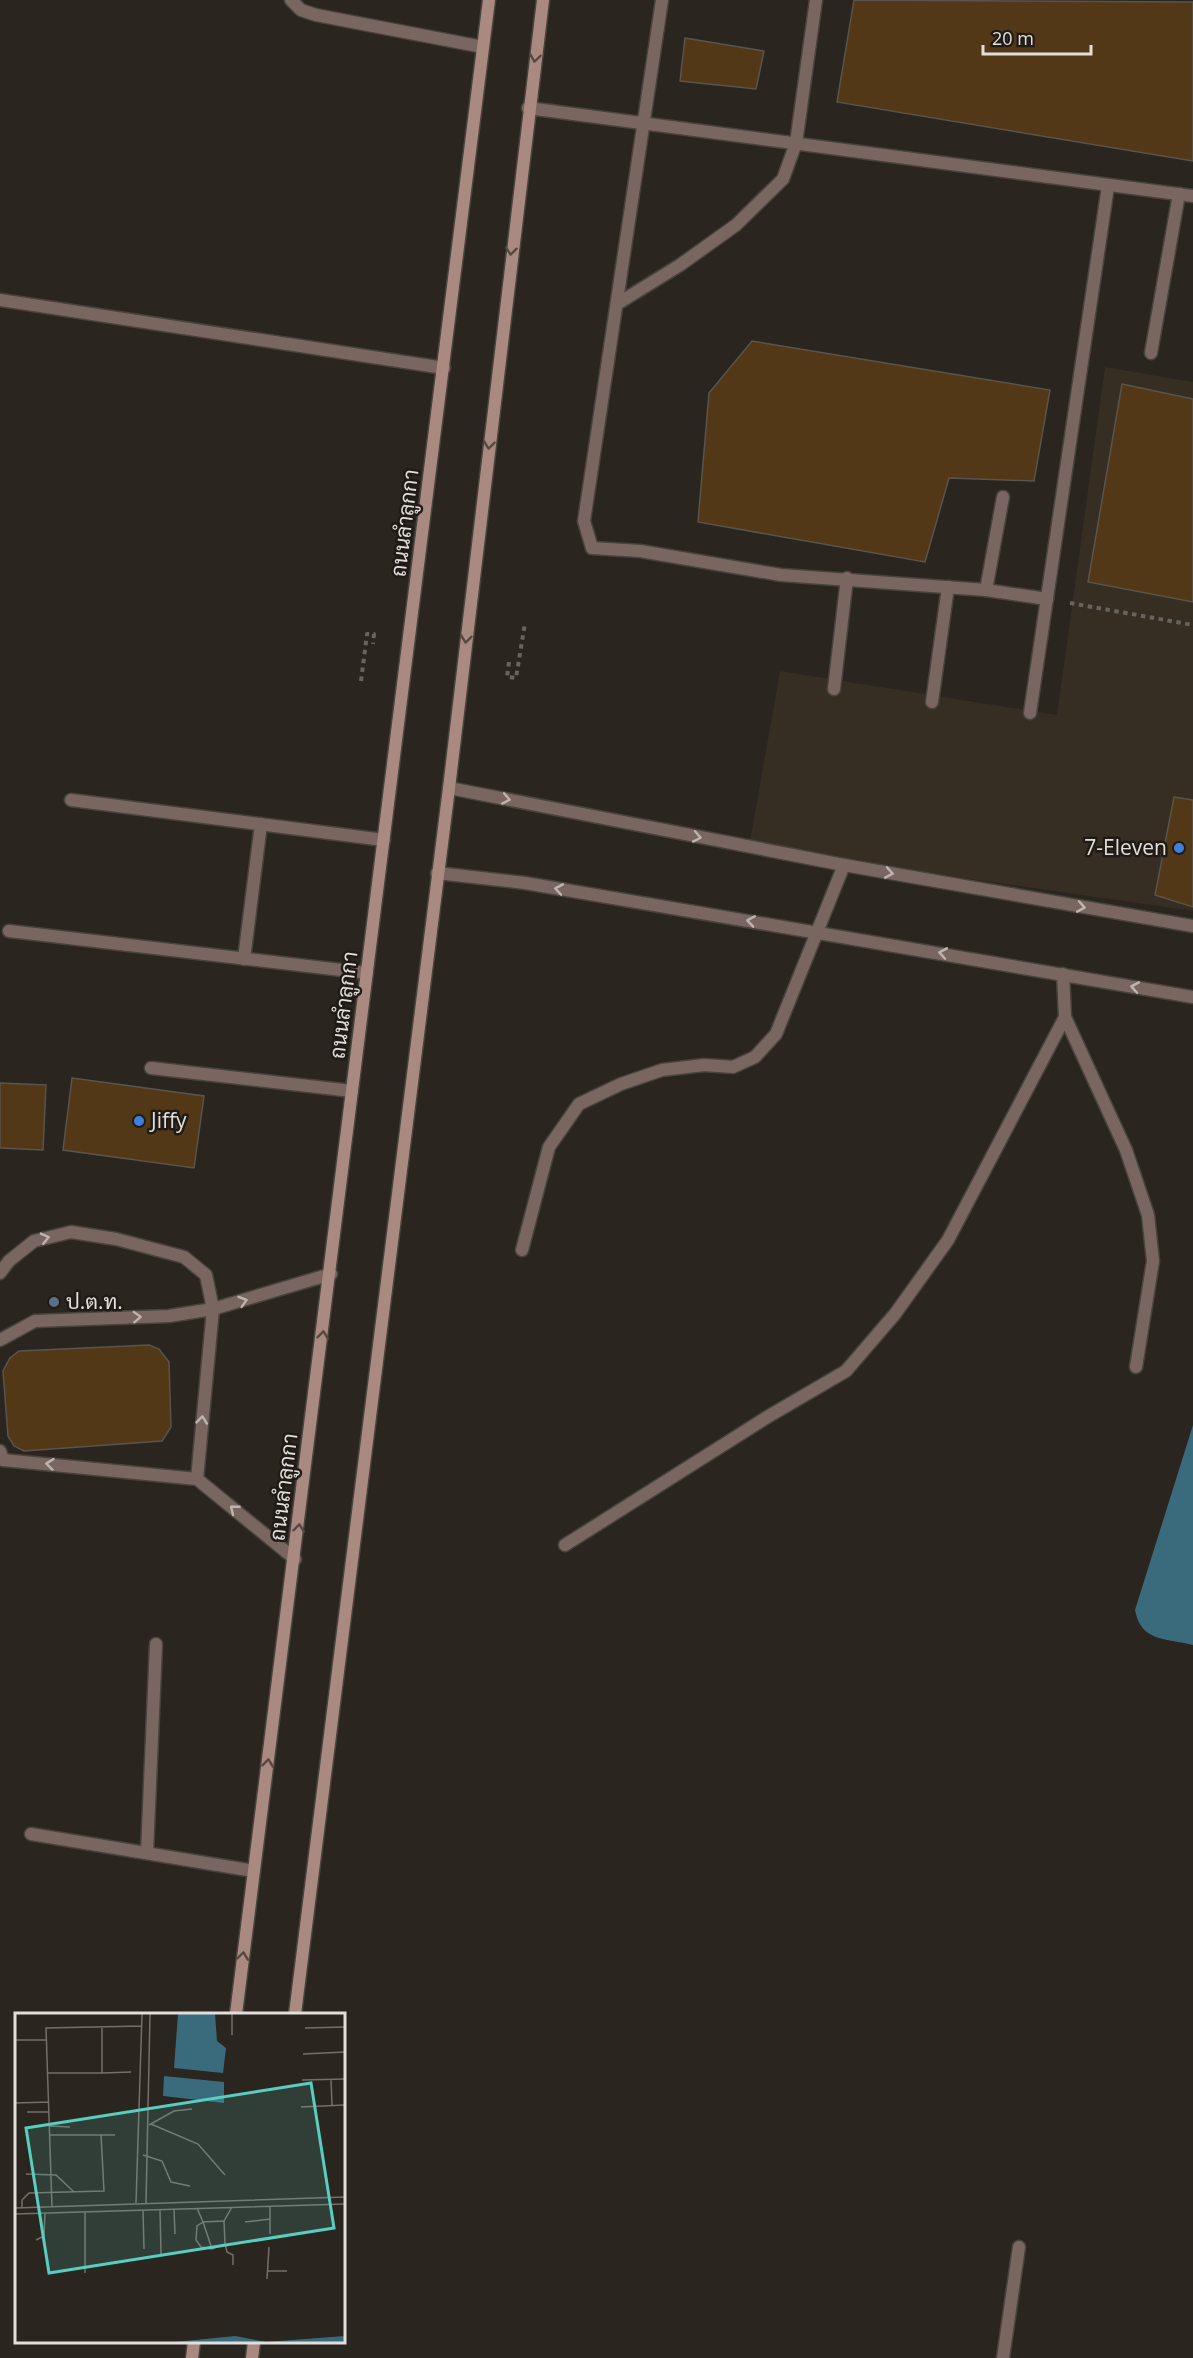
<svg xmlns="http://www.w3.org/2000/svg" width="1193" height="2358" viewBox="0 0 1193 2358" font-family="'Open Sans',Sarabun,sans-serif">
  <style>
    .built { fill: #362d23 }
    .water { fill: #396b7d }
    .building { fill: #523816; stroke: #59544d; stroke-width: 1.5 }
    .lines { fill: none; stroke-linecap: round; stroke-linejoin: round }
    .service-casing { stroke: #47433d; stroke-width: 15 }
    .minor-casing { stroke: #47433d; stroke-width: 15 }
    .secondary-casing { stroke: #47433d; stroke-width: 15 }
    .path { stroke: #67635e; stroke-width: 4; stroke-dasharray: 4.5 4.5; stroke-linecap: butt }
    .service { stroke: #7a6660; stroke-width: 12 }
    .minor { stroke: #7a6660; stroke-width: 12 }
    .secondary { stroke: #aa8a80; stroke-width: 12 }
    .oneway { stroke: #574740 }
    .oneway2 { stroke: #beb5b0 }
    .shop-dot { fill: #3f7fe0; stroke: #201b16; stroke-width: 2 }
    .service-dot { fill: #5c6f8a; stroke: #201b16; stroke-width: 2 }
    .labels { text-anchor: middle; stroke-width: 5; stroke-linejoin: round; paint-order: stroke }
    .street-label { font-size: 21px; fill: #e2dfdb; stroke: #201b16 }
    .poi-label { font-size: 21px; fill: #e2dfdb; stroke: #201b16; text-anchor: start }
    .inset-road { fill: none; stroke: #746f6a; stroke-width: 1.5 }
    .view { fill: #58cec0; fill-opacity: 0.15; stroke: #58cec0; stroke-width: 3 }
    .inset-edge { fill: none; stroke: #e2dfdb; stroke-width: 3 }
  </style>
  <rect width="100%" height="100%" fill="#2a251f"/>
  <path class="built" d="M1105,367l88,15v529l-444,-64 31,-176 277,44z"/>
  <path class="water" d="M1193,1425v220c-28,-7 -52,-3 -58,-35z"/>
  <g class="building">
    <path d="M854,0l339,2v159l-356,-59z"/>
    <path d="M685,38l79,13 -8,38 -76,-8z"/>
    <path d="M752,341l298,49 -16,91 -85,-3 -24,84 -227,-40 11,-129z"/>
    <path d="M1122,384l71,15v203l-105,-20z"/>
    <path d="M1174,797l19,3v107l-38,-12z"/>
    <path d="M72,1078l132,18 -10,72 -131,-18z"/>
    <path d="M0,1083l46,2 -3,65 -43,-2z"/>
    <path d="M149,1345l10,4 10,13 2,65 -9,14 -138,10 -10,-5 -6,-10 -5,-65 7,-13 9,-7z"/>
  </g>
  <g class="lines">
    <defs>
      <g id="service">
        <path d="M291,0l10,10 15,5 167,32"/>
        <path d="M662,0l-78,521 8,27 48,3 141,24 205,15 61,9"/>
        <path d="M528,108l665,88"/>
        <path d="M0,300l444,68"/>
        <path d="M617,304l63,-39 56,-40 47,-46 13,-36 20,-143"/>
        <path d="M1151,353l28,-159"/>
        <path d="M986,590l17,-93"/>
        <path d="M834,689l13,-111"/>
        <path d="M932,702l16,-115"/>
        <path d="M1030,713l78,-527"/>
        <path d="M71,800l313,40"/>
        <path d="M9,931l358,42"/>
        <path d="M244,959l17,-135"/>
        <path d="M1063,974l2,43 61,133 22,65 5,46 -17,106"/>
        <path d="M151,1068l201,23"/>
        <path d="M522,1250l27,-103 30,-43 42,-20 41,-14 42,-5 29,2 22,-10 21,-23 68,-169"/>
        <path d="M0,1273l9,-12 25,-20 37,-9 45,7 68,18 22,18 7,34 118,-35"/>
        <path d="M0,1340l35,-19 134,-5 44,-7 -16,170"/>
        <path d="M0,1451l3,9 194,19 98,80"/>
        <path d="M565,1545l204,-129 77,-45 49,-57 53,-74 117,-223"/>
        <path d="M31,1834l223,37"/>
        <path d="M147,1853l9,-209"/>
      </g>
      <g id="minor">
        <path d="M449,788l395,77 349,61"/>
        <path d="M437,873l88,10 668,114"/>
        <path d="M1003,2358l16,-111"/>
      </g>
      <g id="secondary">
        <path d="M236,2014l253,-2014"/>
        <path d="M295,2014l154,-1226 94,-788"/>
        <path d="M192,2358l2,-16"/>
        <path d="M252,2358l2,-16"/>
      </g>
    </defs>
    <use href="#service" class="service-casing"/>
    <use href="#minor" class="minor-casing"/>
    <use href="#secondary" class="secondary-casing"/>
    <g class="path">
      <path d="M1070,603l123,22"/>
      <path d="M509,662l-2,15 9,1 9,-55"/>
      <path d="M361,681l6,-47h7l-1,10"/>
    </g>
    <use href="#service" class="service"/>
    <use href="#minor" class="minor"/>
    <use href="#secondary" class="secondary"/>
  </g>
  <defs><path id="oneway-chevron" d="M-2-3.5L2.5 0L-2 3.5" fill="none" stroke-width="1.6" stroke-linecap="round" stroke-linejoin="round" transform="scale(1.5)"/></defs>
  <g class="oneway">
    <use href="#oneway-chevron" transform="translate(535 58) rotate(98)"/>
    <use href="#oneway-chevron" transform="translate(511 251) rotate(97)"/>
    <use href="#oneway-chevron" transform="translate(489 445) rotate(97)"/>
    <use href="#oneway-chevron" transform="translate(466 639) rotate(97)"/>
    <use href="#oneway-chevron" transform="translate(323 1335) rotate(-83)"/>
    <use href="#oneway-chevron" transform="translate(299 1528) rotate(-83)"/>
    <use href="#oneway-chevron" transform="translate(268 1763) rotate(-83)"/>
    <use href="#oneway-chevron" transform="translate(243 1956) rotate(-83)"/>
  </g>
  <g class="oneway2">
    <use href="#oneway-chevron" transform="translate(506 799) rotate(11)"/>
    <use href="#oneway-chevron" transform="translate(697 837) rotate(11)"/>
    <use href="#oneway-chevron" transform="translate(889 873) rotate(10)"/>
    <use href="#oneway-chevron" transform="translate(559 889) rotate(-170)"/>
    <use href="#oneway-chevron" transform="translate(1081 907) rotate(10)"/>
    <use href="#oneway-chevron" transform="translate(751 921) rotate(-171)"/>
    <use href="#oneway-chevron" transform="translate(943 953) rotate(-170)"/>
    <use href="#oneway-chevron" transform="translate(1135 987) rotate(-170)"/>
    <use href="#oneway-chevron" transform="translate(45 1238) rotate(-13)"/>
    <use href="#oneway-chevron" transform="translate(243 1301) rotate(-17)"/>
    <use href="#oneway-chevron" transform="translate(137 1317) rotate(-2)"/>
    <use href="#oneway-chevron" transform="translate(202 1420) rotate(-84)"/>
    <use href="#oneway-chevron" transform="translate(50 1464) rotate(-174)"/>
    <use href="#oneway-chevron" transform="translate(234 1509) rotate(-141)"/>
  </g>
  <g class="shop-dot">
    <circle cx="1179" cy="848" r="6"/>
    <circle cx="139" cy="1121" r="6"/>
  </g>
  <circle class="service-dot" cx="54" cy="1302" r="6"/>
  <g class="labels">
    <g class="street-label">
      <text transform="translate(405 523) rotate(-83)" y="7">ถนนลำลูกกา</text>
      <text transform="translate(344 1005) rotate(-83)" y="7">ถนนลำลูกกา</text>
      <text transform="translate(284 1487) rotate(-83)" y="7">ถนนลำลูกกา</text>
    </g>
    <g class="poi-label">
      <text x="1167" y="855" text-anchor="end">7-Eleven</text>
      <text x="151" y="1128">Jiffy</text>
      <text x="66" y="1309">ป.ต.ท.</text>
    </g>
  </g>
  <g transform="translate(15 2013)">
    <rect width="330" height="330" fill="#2a251f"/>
    <path d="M163,1h37l2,27 9,7 -3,25 -49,-5zM149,63l60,6v21l-61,-7zM220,323l31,6 79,-6v6h-170z" fill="#396b7d"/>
    <path class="inset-road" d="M217,1v21M290,15l40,-1M0,27h31M288,41l42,-2M33,60h54v-46M87,60l29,-1M316,66l1,27M287,67l43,-1M0,90l34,-1M286,94l44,-2M12,99h22M136,111l47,20 27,31M134,112l25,-14 18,-2M35,113l20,1M35,122h65M128,142l19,6 9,21 19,4M11,161l30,1 18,17M121,190l6,-189M131,190l4,-189M7,194v-7l7,-7 75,-2 -3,-56M37,194l-6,-179 96,-2M0,195l330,-11M182,195l6,14 -6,4 -1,14 5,7 11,2 13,-5 -1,-23 8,-14M159,196l1,25M128,197l1,39M145,197l1,44M70,199v61M0,201l330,-10M230,209l25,-3M255,221v-28M21,227l8,-4 1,-23M210,231l2,8 6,3v10M197,236l-9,-27 21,-1M253,258h19M252,266l2,-32"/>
    <path class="view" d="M296,70l23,145 -285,45 -23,-145z"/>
    <rect width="330" height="330" class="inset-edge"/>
  </g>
  <path d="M983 45v9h108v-9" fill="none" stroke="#e2dfdb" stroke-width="3"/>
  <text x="992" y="45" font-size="18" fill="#e2dfdb" stroke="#201b16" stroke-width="4.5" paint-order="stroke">20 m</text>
</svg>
